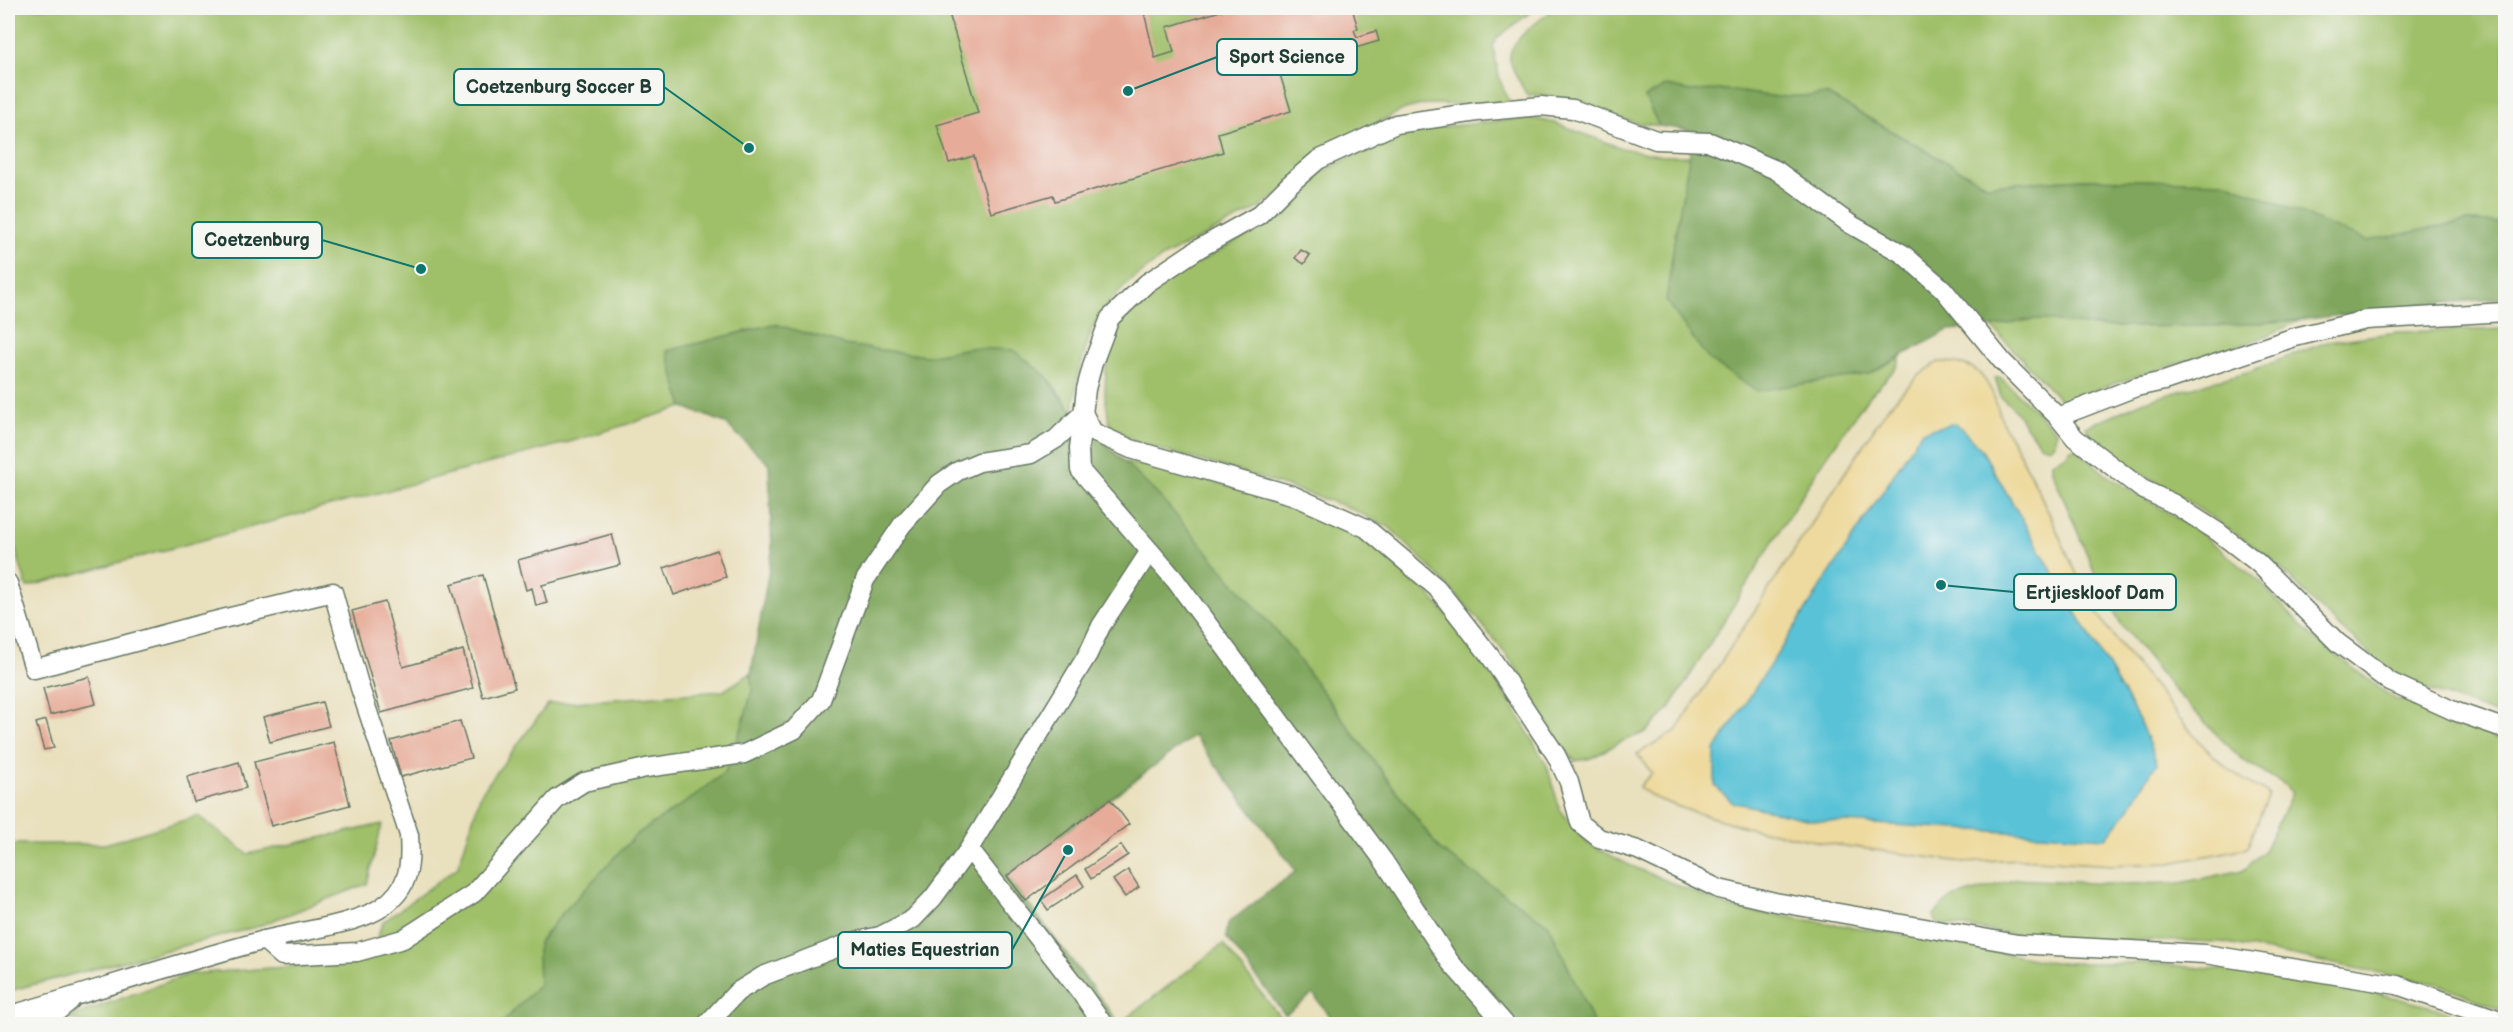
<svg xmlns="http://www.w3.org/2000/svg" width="2513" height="1032" viewBox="0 0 2513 1032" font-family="'Balsamiq Sans',sans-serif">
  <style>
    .green { fill: #9fbf68; stroke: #5f7e4e; stroke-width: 1.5 }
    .forest { fill: #7fa65c; stroke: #4f7248; stroke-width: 1.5 }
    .sand { fill: #eeda9e; stroke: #868c69; stroke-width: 1.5; fill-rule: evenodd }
    .water { fill: #5ac2d7; stroke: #3c8086; stroke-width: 1.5 }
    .building { fill: #e7ac99 }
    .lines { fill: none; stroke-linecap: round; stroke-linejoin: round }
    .minor-casing { stroke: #667664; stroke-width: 21 }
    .minor { stroke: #fff; stroke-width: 18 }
    .leader { fill: none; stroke: #0f766e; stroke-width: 2 }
    .callout-dot { fill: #0f766e; stroke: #f6f6f2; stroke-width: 2 }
    .callout { fill: #f6f6f2; stroke: #0f766e; stroke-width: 2 }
    .callout-label { font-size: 18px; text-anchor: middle; font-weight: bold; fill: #1f3d34 }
  </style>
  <rect width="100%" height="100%" fill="#f6f6f2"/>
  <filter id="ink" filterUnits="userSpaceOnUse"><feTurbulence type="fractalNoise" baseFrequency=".0167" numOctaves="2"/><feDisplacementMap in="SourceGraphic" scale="12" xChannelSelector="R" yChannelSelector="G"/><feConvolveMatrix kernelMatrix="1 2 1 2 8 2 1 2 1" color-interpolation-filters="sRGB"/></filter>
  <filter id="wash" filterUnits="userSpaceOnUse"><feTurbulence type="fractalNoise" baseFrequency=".008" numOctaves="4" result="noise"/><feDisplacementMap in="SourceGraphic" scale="24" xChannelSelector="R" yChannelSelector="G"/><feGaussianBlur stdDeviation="1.35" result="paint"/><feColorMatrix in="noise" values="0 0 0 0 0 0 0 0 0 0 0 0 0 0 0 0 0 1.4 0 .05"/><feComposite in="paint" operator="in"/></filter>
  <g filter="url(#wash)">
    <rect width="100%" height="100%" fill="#e9e0be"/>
    <g class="green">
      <path d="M8,8h1528l-39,30 -4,8 7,35 10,21 -31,3 -53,-1 -21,5 -24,12 -122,87 -96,49 -36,27 -18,19 -17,25 -14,47 -5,37 -26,-35 -76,-29 -44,8 -83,-11 -70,-21 -107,27 16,56 -110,34 -546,146 -19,-61z"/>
      <path d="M1555,8h950v215l-37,-2 -101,21 -141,-60 -143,-3 -97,6 -158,-90 -51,2 -51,-7 -35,1 -25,-5 -21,11 14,29c-13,-2 -28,-4 -42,-8 -32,-10 -55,-26 -90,-23 -6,-11 -14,-23 -17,-35 -4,-18 32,-41 45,-52z"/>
      <path d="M1531,118l24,5 66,25 42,8h27l-15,80 194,138 32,-18 -4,11 -31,33 -48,69 -148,239 -24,24 -28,11 -26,15 -17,3 -16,-19 -44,-76 -42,-53 -46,-49 -38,-37 -44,-21 -103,-34 -105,-29 -27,-17 -5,-30 1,-30 6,-26 10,-22 25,-27 118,-66 18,-25 26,-21 60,-32 52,-18z"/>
      <path d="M2034,319l70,8 108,-1 89,-6c-15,6 -30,15 -46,20 -64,22 -130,35 -191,64l-72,-77z"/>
      <path d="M2505,329v389l-95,-35 -39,-28 -53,-48 -48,-50 -89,-60 -61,-37 -24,-19 -11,-14 60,-26 105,-30 77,-29 70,-10z"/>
      <path d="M2000,377l56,54 -1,12 -6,5 -9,-3 -27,-37 -12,-11 -6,-19z"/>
      <path d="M2071,449h5l33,28 86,52 64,52 52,55 83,63 18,3 93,40v270l-63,-27 -220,-43 -181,-4 -105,-15 -3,-7 16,-17 68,-20 94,5 69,-1 64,-13 20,-19 28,-58 -8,-9 -40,-23 -25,-24 -45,-47 -53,-66 -22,-41 -47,-112v-9l13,-6z"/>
      <path d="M1123,462l44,7 140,39 72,37 39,37 48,55 51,76 30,53 13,44 27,33 42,22 105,44 204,31 116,23h91l88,8 110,14 93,23 40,16h-882l-45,-99 -109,-75 -153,-206z"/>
      <path d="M751,673l1,18 -10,36 -17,45 -31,25 -57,37 -80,85 -19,25 1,41 -38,39h-413l-21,-6 122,-44 179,-13 15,-39 75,-55 23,-74 67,-89 175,-13z"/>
      <path d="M198,816l50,38 134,-30 -15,60 -111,43 -244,63 -4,-18v-128h97z"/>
      <path d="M1223,944l60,77 -4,3h-152l-3,-4z"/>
    </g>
    <g class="forest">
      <path d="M1666,86l25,5 35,-1 51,7 51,-2 158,90 97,-6 143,3 141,59 101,-20 37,2v75l-75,6 -129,16 -89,6 -108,1 -70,-8 -42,8 -44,3 -79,44 -113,17 -47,-31 -43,-59 9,-65 19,-105 -35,-5 -14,-29z"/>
      <path d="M775,324l69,21 83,11 44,-8 43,2 33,27 18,27 97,95 125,145 153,206 109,75 45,99h-258l-23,-30 -28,21 -59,-78 2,-14 68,-52 -102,-135 -187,140 113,148h-619l38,-39 -1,-41 19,-25 80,-85 57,-37 31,-25 17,-45 10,-36 -1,-18 21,-121 -3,-88 -44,-41 -42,-16 -16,-56z"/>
    </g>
    <path class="sand" d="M1938,362c16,1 31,0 42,12 18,19 16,40 29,61 30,50 50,104 76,156 22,43 54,76 83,113 33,41 54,67 101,90l-22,54 -77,15 -58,2 -90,-6 -59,3 -132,-18 -82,-16 -62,-18 -32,-12 -16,-11 13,-14 -15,-19 39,-23 212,-324 29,-30zM1981,449l158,271 17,43z"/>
    <path class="water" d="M1956,423l25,26 158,271 18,43 -31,50 -20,25 -295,-18 -79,-18 -17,-16v-36l207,-319z"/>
    <g id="blocks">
      <g class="building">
        <path d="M955,8h53l2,5 4,-2 -1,-3h130l12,50 19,-6 -7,-25 63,-19h122l6,20 -4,2 3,7 19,-6 3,10 -100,30 12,40 -73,22 5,19 -168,49 -2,-6 -62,18 -17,-57 -25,7 -12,-38 41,-12 -30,-103z"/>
        <path d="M1301,250l9,5 -6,9 -9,-6z"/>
        <path d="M612,534l8,31 -78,20 5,18 -11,3 -4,-18 -6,2 -8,-30z"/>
        <path d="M717,550l9,27 -52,18 -10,-27z"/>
        <path d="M483,575l32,113 -32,9 -32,-113z"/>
        <path d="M385,602l18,65 60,-17 10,38 -92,25 -29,-102z"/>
        <path d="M89,677l7,27 -46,11 -7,-27z"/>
        <path d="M322,702l7,24 -59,16 -7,-25z"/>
        <path d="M46,720l8,28 -10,2 -8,-27z"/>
        <path d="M460,721l11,37 -70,19 -10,-36z"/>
        <path d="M334,742l16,63 -79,21 -17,-64z"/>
        <path d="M239,762l7,26 -52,14 -7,-25z"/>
        <path d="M1110,799l19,25 -103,77 -19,-25z"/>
        <path d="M1121,845l7,10 -37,24 -6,-10z"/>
        <path d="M1128,870l11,17 -14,10 -12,-17z"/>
        <path d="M1077,875l7,11 -36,24 -7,-10z"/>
      </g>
    </g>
  </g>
  <g filter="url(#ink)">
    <use href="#blocks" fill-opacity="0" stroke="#667664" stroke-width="1.5"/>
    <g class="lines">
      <defs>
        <g id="minor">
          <path d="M1083,413l10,19 38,17 161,46 74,33 71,60 53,68 66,99 13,27 11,41 19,15 39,12 81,39 56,13 243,42 187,10 192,31 109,37"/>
          <path d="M2058,417l78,-30 28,-6 131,-44 71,-17 140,-8"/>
          <path d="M8,583l26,86 168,-45 131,-32 27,96 49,147c2,30 1,53 -27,72 -24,17 -86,25 -117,33 -87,23 -171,51 -257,76"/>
          <path d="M969,849l112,144 22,31"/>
          <path d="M264,940l18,16 75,-4 46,-13 71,-46 83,-94 27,-17 62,-14 98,-14 50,-24 27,-30 44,-120 37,-55 37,-41 19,-13 21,-9 52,-8 25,-15 27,-26"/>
          <path d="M42,1024l28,-23"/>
          <path d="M707,1024l30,-32 26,-16 89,-34 28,-6 33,-17 20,-21 36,-49 119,-195 13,-28 49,-75"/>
          <path d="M1505,1024l-55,-62 -67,-102 -208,-280 -95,-110 -1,-22 7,-59 7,-26 17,-45 37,-35 51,-34 61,-34 31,-31 28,-24 78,-36 81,-12 64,-6 32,3 83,31 54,2 66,28 74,54 53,30 40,35 59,72 56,56 17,21 67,51 32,15 44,28 40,31 80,80 52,39 64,29 52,18"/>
        </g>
      </defs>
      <use href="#minor" class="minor-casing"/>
      <use href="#minor" class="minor"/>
    </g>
  </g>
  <path class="leader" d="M1128 91L1217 57M749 148L664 87M421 269L322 240M1941 585L2014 592M1068 850L1012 950"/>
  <g class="callout-dot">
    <circle cx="1128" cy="91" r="6"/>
    <circle cx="749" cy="148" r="6"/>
    <circle cx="421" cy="269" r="6"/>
    <circle cx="1941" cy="585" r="6"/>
    <circle cx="1068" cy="850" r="6"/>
  </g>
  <g class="callout">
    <rect x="1217" y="39" width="140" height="36" rx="6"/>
    <rect x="454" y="69" width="210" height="36" rx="6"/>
    <rect x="192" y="222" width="130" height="36" rx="6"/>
    <rect x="2014" y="574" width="162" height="36" rx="6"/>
    <rect x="838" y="932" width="174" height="36" rx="6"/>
  </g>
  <g class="callout-label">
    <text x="1287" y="63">Sport Science</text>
    <text x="559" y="93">Coetzenburg Soccer B</text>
    <text x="257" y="246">Coetzenburg</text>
    <text x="2095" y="599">Ertjieskloof Dam</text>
    <text x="925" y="956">Maties Equestrian</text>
  </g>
  <rect width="2513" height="1032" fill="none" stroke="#f6f6f2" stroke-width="30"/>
</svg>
